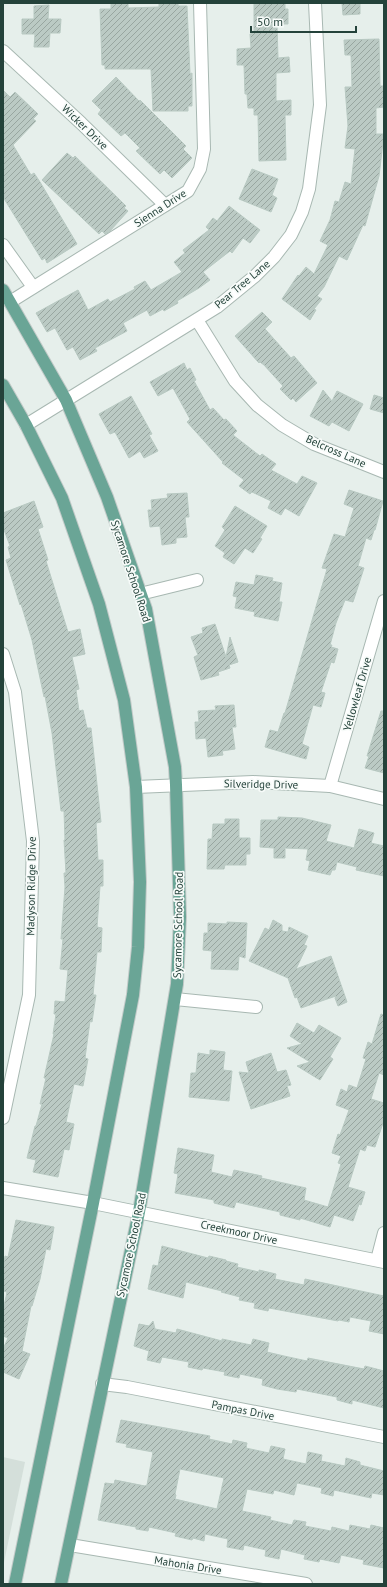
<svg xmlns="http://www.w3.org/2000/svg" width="387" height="1587" viewBox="0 0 387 1587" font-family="'PT Sans',sans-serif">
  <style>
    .built { fill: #d4dfda }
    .building { fill: url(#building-hatch); stroke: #b8c9c2; fill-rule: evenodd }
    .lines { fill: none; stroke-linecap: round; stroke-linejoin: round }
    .minor-casing { stroke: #a8b8b2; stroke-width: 14 }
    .major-casing { stroke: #c2cac8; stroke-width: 14 }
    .minor { stroke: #fff; stroke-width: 12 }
    .major { stroke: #6aa596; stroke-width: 12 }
    .labels { text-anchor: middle; stroke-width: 3.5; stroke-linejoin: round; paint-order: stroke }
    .street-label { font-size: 11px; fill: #24423a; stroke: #f7fbf9 }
  </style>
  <defs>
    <pattern id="building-hatch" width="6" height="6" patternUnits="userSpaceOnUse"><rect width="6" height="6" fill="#bbcac4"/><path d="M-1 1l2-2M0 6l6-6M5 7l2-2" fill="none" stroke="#98a6a0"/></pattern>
  </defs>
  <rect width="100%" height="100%" fill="#e6efeb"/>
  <path class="built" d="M3,1457l22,5 -22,105z"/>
  <g class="building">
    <path d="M111,3h17v5l31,-1v-4h19v3h9l3,68 2,-1v33h-4v5h-35l-2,-42h-46v-4h-3l-2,-56h11z"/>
    <path d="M254,3h31v6h3v15h-11l1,34 11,-1 1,15 -14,1v28l15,-1v15h-6l1,45 -27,1 -1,-46h-4v-7h-6l-1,-14h-2l-1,-29h-7v-16l14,-1 -1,-14 4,-1z"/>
    <path d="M342,3h18v11l-17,1z"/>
    <path d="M49,5l-1,14h13l-1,14h-10l-1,14h-15l1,-13h-13v-15h12v-13z"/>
    <path d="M379,39l1,47h4v21l-8,1v26h8l-5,42 -14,50 -2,-1 -16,35 -8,-4 -15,31 -7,9 5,3 -8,10 2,1 -6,10 -28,-21 16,-24 1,1 7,-9 8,7 14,-29 -8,-4 10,-21 5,-19 4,1 6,-20 6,2 4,-35 -10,-1 3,-22 -3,-39h7l-1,-32h-6l-1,-15z"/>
    <path d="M116,77l23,24 1,-1 46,46 -3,3 9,9 -20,20 -8,-8 -4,4 -24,-23 4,-3 -15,-15 -4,3 -23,-22 3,-4 -9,-9z"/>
    <path d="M3,90l7,7 5,-5 23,22 -5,5 3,2 -23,24 18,30 3,-2 6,9 37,62 -30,19 -2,-5 -3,2 -39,-63z"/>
    <path d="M67,153l6,5 2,-2 51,50 -2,2 4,3 -18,20 -5,3 -3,-3 -3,3 -57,-54z"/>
    <path d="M252,169l26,10 -6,16 5,3 -6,14 -32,-13z"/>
    <path d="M229,206l31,24 -10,13 -7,-5 -11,15 -2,-2 -27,21 7,8 -11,8 -22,13 1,2 -14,8 -1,-2 -13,7 -3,-6 -24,13 4,8 -32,17 2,3 -17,9 -7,-13 -6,3 -12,-22 -8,4 -11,-19 42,-23 10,20 20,-11 2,3 25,-13 -1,-2 11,-6 6,9 31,-18 -8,-10 11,-9 -2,-3 26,-20 -3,-3 7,-9 4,3z"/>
    <path d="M262,312l10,10 -7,7 26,29 3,-2 23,27 -21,19 -3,-4 -2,2 -11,-11 3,-3 -19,-21 -4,-3 -1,1 -24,-27z"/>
    <path d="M184,363l3,7 3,-2 6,12 -2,1 16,29 3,-2 11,12 2,-1 11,12 -4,4 27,21 2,-2 14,10 -5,6 26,14 5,-8 15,7 -18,33 -14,-8 -4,7 -13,-7 3,-7 -19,-9 -2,2 -11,-8 5,-6 -22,-17 1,-1 -36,-40 3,-3 -17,-31 -15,8 -8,-14z"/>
    <path d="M323,390l9,11 5,-10 26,13 -14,27 -17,-9 -3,4 -19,-10z"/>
    <path d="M374,395l10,3v15l-14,-4z"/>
    <path d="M131,396l21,38 -3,1 9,16 -14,7 -4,-7 -11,7 -14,-26 -5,2 -11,-20z"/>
    <path d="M349,490l34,11 -8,29h-1l-3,10 -5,-2 -8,28 6,2 -11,34 -8,-2 -9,23 -6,22h2l-1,2 7,2 -4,14 -3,-1 -10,30 4,1 -4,14 -8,-2 -11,39 7,3 -3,12 -41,-12 5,-17 8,2 6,-19h1l42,-144 -5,-1 12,-34 11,3 9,-29 -10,-4z"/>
    <path d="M187,493l2,24h-4l2,20 -11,1v5l-14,2 -2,-19 -10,1 -2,-17h4l-1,-10 17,-2 -1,-4z"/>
    <path d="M34,501l9,26 -5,2 10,31 -2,1 22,71 12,-3 5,25 -13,3 7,32 -3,1 3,21 4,-1 4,18h4l10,94 -5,1 2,37h5v26h-3l-3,41 5,1 -1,24h-4l-4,43h3l-4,27 -2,-1 -5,37 3,1 -5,27 -9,-2 -8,38 8,2 -5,26 -5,-1 -6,28 -25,-5 3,-12 -9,-2 8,-32h1l6,-22h-2l6,-26h-2l10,-44h-1l3,-20h-2l1,-13 10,1 3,-32 -8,-1 3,-30h-2l4,-52 -1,-14h2l-2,-33h1l-1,-29h-3l-9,-78 -7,-37 -1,1 -12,-57 -11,-36 -1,1 -14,-45 5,-2 -3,-11 2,-1 -7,-19v-14z"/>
    <path d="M235,506l32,20 -7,12 2,1 -9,14 -8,-5 -11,16 -11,-7 2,-4 -10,-7 10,-16 -3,-3z"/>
    <path d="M256,575l17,3 -1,3 10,2 -3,19h3l-4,19 -24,-5 1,-4 -20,-4 2,-11 -4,-1 3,-14 18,3z"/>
    <path d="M215,624l11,33 4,-20 8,25 -9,3 1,3 -12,4 1,3 -18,5 -7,-23 4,-2 -7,-18 12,-4 -1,-5z"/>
    <path d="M234,705l2,22h-4l3,22 -13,2 1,4 -15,2 -2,-19 -10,1 -1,-17h4l-1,-11 18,-1 -1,-4z"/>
    <path d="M381,711h3v62l-19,-5 4,-12h-2z"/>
    <path d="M278,817l24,1 29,7 -5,16 28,7 5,-19 15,4 -3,10 13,3v30l-28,-6 1,-3 -20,-5 -2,8h-3l-2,5 -22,-5 2,-9 -4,-1 2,-11 -23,-1v10h-11v-10l-14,-1 1,-27h17z"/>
    <path d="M225,819h14v19h11v16h-4v11h-21l-1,4h-17l1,-30h4l1,-15h12z"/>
    <path d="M273,920l9,5v6l6,1 1,-5 19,9 -4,9 3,1 -11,23 35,-13 16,46 -9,4 -3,-8 1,-2 -35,12 -4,-11 -2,1 -7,-20 -39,-17 16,-33 4,2z"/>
    <path d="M227,922l20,1 -2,35 -6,-2 -1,14 -27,-1 1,-18 -9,-1 1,-17h4v-10l19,1z"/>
    <path d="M381,1014l3,1v60l-5,-2 -8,26 13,4v17l-9,27 -8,-2 -2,6 -5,-2 -12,38 17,5 -4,13 -2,-1 -6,17 -19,-6 -4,12 -30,-9v2l-20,-5v-3l-44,-10 -2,6 -20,-5v-3l-39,-7 3,-19 -4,-1 4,-25 36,7 -3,17 21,5 2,-7 28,6 -1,2 45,10 -2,12 24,7 13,-43 -3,-1 3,-7 -9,-3 6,-19 2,1 9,-25 -13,-5 5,-16 6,3 2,-7 8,3 9,-29 -3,-1 5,-16 4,2z"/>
    <path d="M297,1023l17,10 5,-8 22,13 -11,19 3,2 -13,21 -23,-14 13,-4 -23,-14 15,-4 -12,-8z"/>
    <path d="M210,1050l15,2 -2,18 9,1 -3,30 -40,-4 2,-24h5l2,-20 12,2z"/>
    <path d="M271,1053l6,19 9,-2 5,15 -4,1 3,10 -39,13 -12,-37 10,1 -3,-11z"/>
    <path d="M16,1220l38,7 -4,23 -4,-1 -6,30 -8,27h-1l-9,45 8,3 -11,25 -16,-7v-23l5,-11 -5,-2v-25l4,-19 -4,-1v-23l2,-12 3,1z"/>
    <path d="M162,1246l46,12 1,-2 17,4v1l12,3 -1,3 22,5v-2l17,4 -1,5 29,6 1,-6 79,17v38l-15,-3 2,-10 -21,-4 -1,5 -10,-2 -1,1 -69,-13 -1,3 -14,-3 1,-5 -16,-3 1,-3 -19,-5 1,-1 -36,-9 -3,16 -35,-9 5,-24 5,1z"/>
    <path d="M153,1321l2,8 21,4 1,-4 45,12v-2l29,6 2,-6 16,4 -2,9 17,4 23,5 1,-3 56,11 1,-3 19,5v37l-32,-8v4l-15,-4v-3l-40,-8 -1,3 -19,-3 -15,-4 1,-6 -23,-5 -1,4 -15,-3 1,-3 -22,-4 -1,2 -14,-3 1,-5 -27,-5 -2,6 -13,-3 2,-9 -15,-5 5,-22 10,2z"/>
    <path d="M121,1420l89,16 -1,3 23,5 1,-4 14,3 -1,5 23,5 2,-7 14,3 -2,10 23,5 2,-12 14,3 -1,6 24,5 1,-8 14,4v3l24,6v24l-12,-2 -1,5 -37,-8 -1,6 -12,-3 1,-5 -25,-5 -3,12 -20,-5 -1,4 -26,-5 -5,22 29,6 -1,3 22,5 2,-5 12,2 -1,4 26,5 1,-4 17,4 1,-6 20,4 1,-4 13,3v40l-21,-4 1,-4 -23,-5 -2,8 -19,-4 -1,3 -15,-3 1,-4 -24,-6 -2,10 -14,-3 1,-6 -22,-5 -1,5 -16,-3 1,-8 -23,-5 -1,7 -11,-3 -1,2 -17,-4 1,-3 -27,-6 -1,4 -12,-2v-2l-38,-7 7,-37 9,1 1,-4 30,6 2,-1 6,-33 -27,-5 1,-3 -11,-2zM180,1469l44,9 -7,31 -42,-10 1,-4 -1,-1z"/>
  </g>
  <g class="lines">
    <defs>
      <g id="minor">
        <path d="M3,51l78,72 84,82"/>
        <path d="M3,245l30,42"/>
        <path d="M10,302l178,-111 12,-22 4,-20 -4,-146"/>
        <path d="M197,320l38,61 22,24 25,20 32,19 70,28"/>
        <path d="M26,425l191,-118 38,-31 19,-19 17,-22 11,-23 7,-23 11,-84 -5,-102"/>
        <path d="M140,594l57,-14"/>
        <path d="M3,654l12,38 18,149 -4,154 -26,123"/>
        <path d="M330,786l54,-185"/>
        <path d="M136,787l117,-5 77,4 54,13"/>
        <path d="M175,999l81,8"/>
        <path d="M3,1188l90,15 291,59"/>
        <path d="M377,1260l7,-27"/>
        <path d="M102,1384l25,3 257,50"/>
        <path d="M70,1545l236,39"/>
      </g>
      <g id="major">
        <path d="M3,290l63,110 41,97 39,112 29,158 1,18 4,132 -3,67 -38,228 -78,372"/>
        <path d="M3,385l23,40 36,73 37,106 25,96 12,87 4,95 -2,65 -5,48 -40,208 -78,381"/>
      </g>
    </defs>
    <use href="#minor" class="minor-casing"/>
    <use href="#major" class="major-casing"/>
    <use href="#minor" class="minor"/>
    <use href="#major" class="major"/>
  </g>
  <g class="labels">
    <g class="street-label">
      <text transform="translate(85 127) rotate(44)" y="4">Wicker Drive</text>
      <text transform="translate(160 208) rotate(-33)" y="4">Sienna Drive</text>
      <text transform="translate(242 284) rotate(-40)" y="4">Pear Tree Lane</text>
      <text transform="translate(336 451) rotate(24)" y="4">Belcross Lane</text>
      <text transform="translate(131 571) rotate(72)" y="4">Sycamore School Road</text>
      <text transform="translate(357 694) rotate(-74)" y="4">Yellowleaf Drive</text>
      <text transform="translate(261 784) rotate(1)" y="4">Silveridge Drive</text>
      <text transform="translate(31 886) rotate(-89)" y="4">Madyson Ridge Drive</text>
      <text transform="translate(178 925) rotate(-89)" y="4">Sycamore School Road</text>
      <text transform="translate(239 1232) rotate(12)" y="4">Creekmoor Drive</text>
      <text transform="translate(131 1245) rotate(-78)" y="4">Sycamore School Road</text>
      <text transform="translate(243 1410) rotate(11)" y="4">Pampas Drive</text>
      <text transform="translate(188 1565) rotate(9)" y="4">Mahonia Drive</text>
    </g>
  </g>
  <rect width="387" height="1587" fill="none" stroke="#24423a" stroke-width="8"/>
  <path d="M251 26v6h105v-6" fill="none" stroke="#24423a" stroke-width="2"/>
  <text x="257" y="26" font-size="12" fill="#24423a" stroke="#f7fbf9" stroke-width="3" paint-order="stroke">50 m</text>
</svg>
